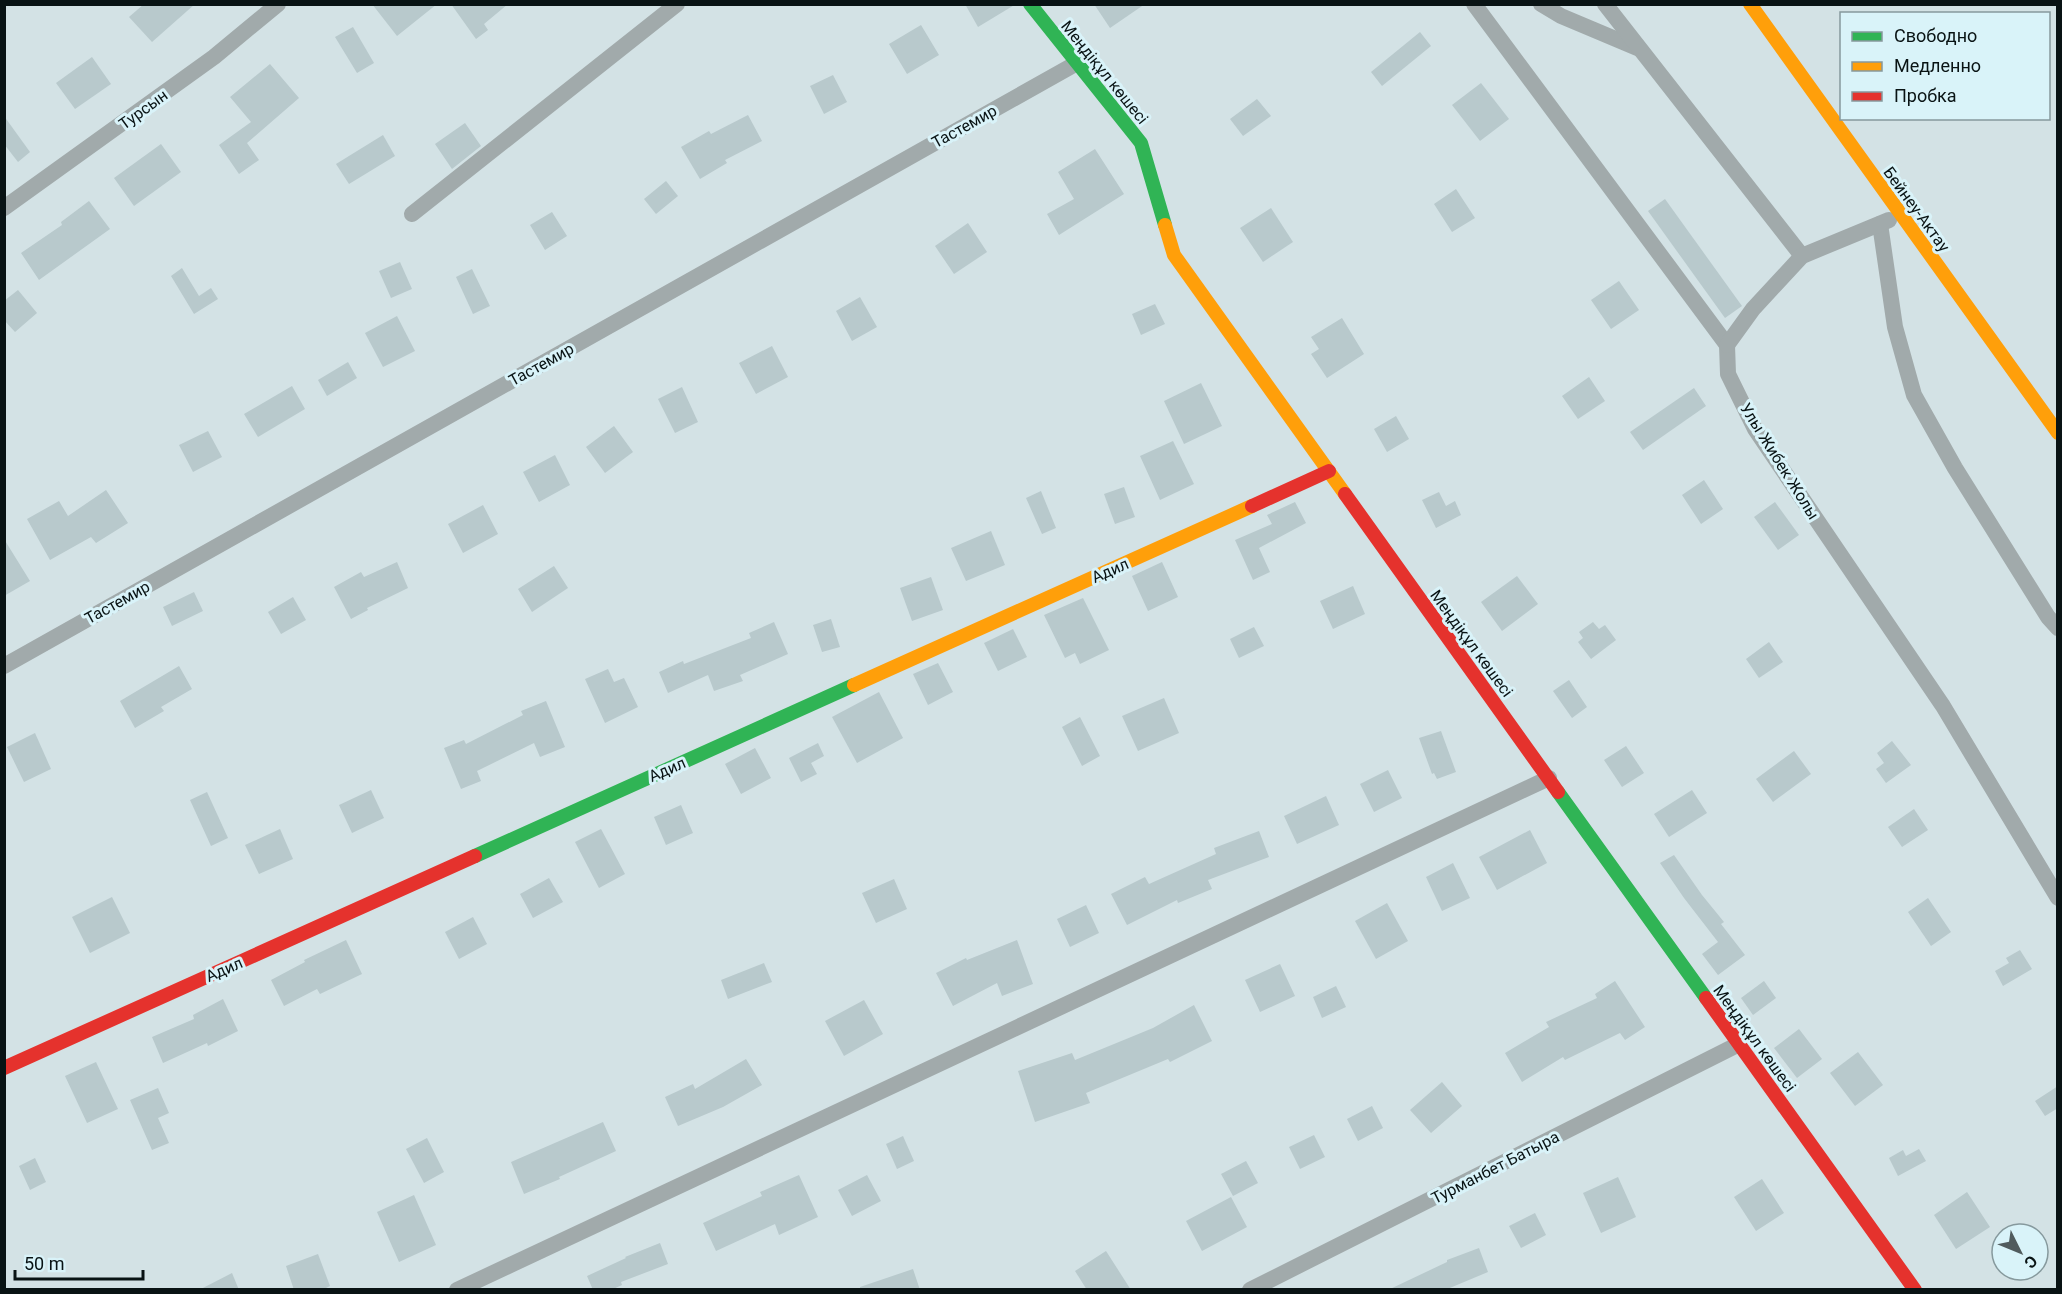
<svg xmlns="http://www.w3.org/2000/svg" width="2062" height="1294" viewBox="0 0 2062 1294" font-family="Roboto,sans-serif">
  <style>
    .building { fill: #b8c9cc }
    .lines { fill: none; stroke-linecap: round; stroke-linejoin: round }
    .street { stroke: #a1aaab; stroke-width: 16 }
    .fast { stroke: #30b455; stroke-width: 14 }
    .slow { stroke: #ff9f0a; stroke-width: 14 }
    .jam { stroke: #e5322d; stroke-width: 14 }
    .labels { text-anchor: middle; stroke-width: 6; stroke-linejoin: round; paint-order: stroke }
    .street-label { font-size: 16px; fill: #091314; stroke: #d9f3f9 }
  </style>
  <rect width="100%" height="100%" fill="#d3e2e5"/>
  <g class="building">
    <path d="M144,4h51l-43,38 -23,-25z"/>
    <path d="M372,4h65l-40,32z"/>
    <path d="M451,4h57l-24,20 4,6 -12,9z"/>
    <path d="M965,4h51l-38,23z"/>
    <path d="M1094,4h51l-35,24z"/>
    <path d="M921,25l18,30 -32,19 -18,-30z"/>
    <path d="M353,27l21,36 -17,10 -22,-36z"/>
    <path d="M1420,32l11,14 -49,40 -11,-14z"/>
    <path d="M92,57l19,27 -36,25 -19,-26z"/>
    <path d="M270,64l29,34 -52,45 12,17 -20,14 -20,-29 32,-23 -21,-25z"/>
    <path d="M833,75l14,27 -23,12 -14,-28z"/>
    <path d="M1481,83l28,36 -29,22 -28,-36z"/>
    <path d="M1257,99l14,17 -28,20 -13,-17z"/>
    <path d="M748,115l14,26 -37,19 2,3 -27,16 -19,-32 28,-16 2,3z"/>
    <path d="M4,116l26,36 -12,10 -14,-18z"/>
    <path d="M465,123l16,23 -29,23 -17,-25z"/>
    <path d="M383,135l12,21 -46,28 -13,-20z"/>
    <path d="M161,144l20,28 -47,34 -20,-28z"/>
    <path d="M1095,149l29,45 -65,41 -12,-21 27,-15 -16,-27z"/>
    <path d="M666,181l12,15 -22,18 -12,-15z"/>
    <path d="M1456,189l19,29 -23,14 -18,-28z"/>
    <path d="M1665,199l77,107 -17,12 -77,-107z"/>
    <path d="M89,201l21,28 -71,51 -18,-27 41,-28 -1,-3z"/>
    <path d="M1271,208l22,34 -30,20 -23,-34z"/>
    <path d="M552,212l15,24 -22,14 -15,-25z"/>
    <path d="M968,223l19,29 -33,22 -19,-28z"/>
    <path d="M400,262l12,27 -21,9 -12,-27z"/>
    <path d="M182,268l17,28 12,-8 7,11 -24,15 -23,-38z"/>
    <path d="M472,269l18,37 -17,8 -17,-37z"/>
    <path d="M1619,281l20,29 -28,19 -20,-29z"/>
    <path d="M18,290l19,23 -22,19 -11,-12v-19z"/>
    <path d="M860,297l17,30 -25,14 -16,-30z"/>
    <path d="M1155,304l10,20 -24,11 -9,-21z"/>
    <path d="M397,316l18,35 -32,16 -18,-34z"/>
    <path d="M1342,318l22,36 -37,24 -16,-24 8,-5 -8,-12z"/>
    <path d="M772,346l16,31 -32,17 -17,-31z"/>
    <path d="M348,362l9,16 -30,18 -9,-16z"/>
    <path d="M1589,377l16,24 -27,18 -16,-23z"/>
    <path d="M1201,383l21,43 -38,18 -20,-43z"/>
    <path d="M292,386l13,23 -47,28 -14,-23z"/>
    <path d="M682,387l16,35 -23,11 -17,-34z"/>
    <path d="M1694,388l12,18 -63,44 -13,-18z"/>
    <path d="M1396,416l13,23 -22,13 -13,-23z"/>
    <path d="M614,426l19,26 -28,21 -19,-26z"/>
    <path d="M208,431l14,26 -29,15 -14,-27z"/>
    <path d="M1173,441l21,43 -34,16 -20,-44z"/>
    <path d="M555,455l15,30 -31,17 -16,-30z"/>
    <path d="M1704,480l19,29 -22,15 -19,-29z"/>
    <path d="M1124,487l11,30 -20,7 -11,-30z"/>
    <path d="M106,490l22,33 -32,20 -5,-6 -41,23 -23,-41 32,-18 9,15z"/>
    <path d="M1041,491l15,37 -14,6 -16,-36z"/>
    <path d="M1439,492l7,14 9,-5 6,14 -25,13 -14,-28z"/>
    <path d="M1295,502l11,21 -47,25 11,24 -17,8 -18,-40 37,-16 -5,-9z"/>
    <path d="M1775,502l24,33 -21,15 -24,-33z"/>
    <path d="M483,505l15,29 -35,19 -15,-29z"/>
    <path d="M991,531l14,34 -39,16 -15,-33z"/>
    <path d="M4,539l26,42 -26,15z"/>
    <path d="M397,562l11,26 -41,20 1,2 -17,9 -17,-32 27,-15 3,5z"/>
    <path d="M1162,562l16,35 -30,14 -16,-35z"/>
    <path d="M554,566l14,22 -36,24 -14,-23z"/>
    <path d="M1517,576l21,28 -36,27 -21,-29z"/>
    <path d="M931,577l12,33 -31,11 -12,-33z"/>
    <path d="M1353,586l12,28 -32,15 -13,-28z"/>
    <path d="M194,592l9,19 -31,15 -9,-19z"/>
    <path d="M293,597l13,23 -25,14 -13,-22z"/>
    <path d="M1083,598l26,52 -29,14 -5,-11 -10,5 -21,-43z"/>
    <path d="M831,619l9,28 -18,5 -9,-27z"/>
    <path d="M774,622l14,32 -48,21 3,6 -29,10 -6,-16 -40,18 -9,-21 24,-11 1,3 67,-26 -2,-5z"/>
    <path d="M1593,622l6,7 6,-4 11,15 -25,19 -13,-17 5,-4 -4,-6z"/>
    <path d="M1254,627l10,19 -25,12 -9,-19z"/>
    <path d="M1013,629l14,28 -29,14 -14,-28z"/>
    <path d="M1769,642l14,20 -24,16 -13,-19z"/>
    <path d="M938,663l15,29 -25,13 -15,-31z"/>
    <path d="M179,666l13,23 -31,18 3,4 -29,17 -15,-27z"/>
    <path d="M608,669l6,13 10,-4 14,29 -33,16 -20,-44z"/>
    <path d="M1569,680l18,27 -15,11 -19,-27z"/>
    <path d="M879,692l24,46 -46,25 -25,-46z"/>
    <path d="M1164,698l15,35 -41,18 -16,-35z"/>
    <path d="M546,701l19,46 -25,10 -6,-14 -57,28 4,10 -20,8 -17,-41 20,-8 2,4 57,-29 -2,-4z"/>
    <path d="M1080,717l20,39 -18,10 -20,-39z"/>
    <path d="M1441,731l15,41 -19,7 -3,-6 -2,1 -13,-36z"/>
    <path d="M35,733l16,36 -27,13 -17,-35z"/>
    <path d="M1892,741l19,24 -25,18 -10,-14 8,-6 -7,-10z"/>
    <path d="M818,743l6,13 -13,7 6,11 -16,8 -12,-24z"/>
    <path d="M1626,746l18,27 -22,14 -18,-27z"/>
    <path d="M755,748l16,30 -30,16 -16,-30z"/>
    <path d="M1794,751l17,23 -38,28 -17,-23z"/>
    <path d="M1388,770l14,28 -28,14 -14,-28z"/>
    <path d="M371,790l13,28 -32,15 -13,-28z"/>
    <path d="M1692,790l15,23 -38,24 -15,-23z"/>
    <path d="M207,792l21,46 -17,8 -21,-46z"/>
    <path d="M1326,796l13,29 -42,19 -13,-28z"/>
    <path d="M681,805l12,28 -27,12 -12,-28z"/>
    <path d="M1914,809l14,21 -26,17 -14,-20z"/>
    <path d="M280,829l13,30 -34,15 -14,-29z"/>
    <path d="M601,829l24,45 -26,14 -24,-46z"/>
    <path d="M1530,830l17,33 -50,27 -18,-33z"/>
    <path d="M1259,831l10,26 -61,23 4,9 -34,14 -1,-3 -50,25 -16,-31 34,-17 4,7 67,-30 -2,-6z"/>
    <path d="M1674,855l28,40 22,27 -3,2 24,31 -27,20 -16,-21 16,-12 -34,-44 -24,-35z"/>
    <path d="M1453,863l17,35 -28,13 -16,-34z"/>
    <path d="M549,878l14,24 -30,16 -13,-24z"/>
    <path d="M894,879l13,30 -31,14 -14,-30z"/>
    <path d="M112,897l18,36 -40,20 -18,-36z"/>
    <path d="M1928,898l23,34 -20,14 -23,-34z"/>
    <path d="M1387,903l21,38 -32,18 -21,-38z"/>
    <path d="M1086,905l13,28 -29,14 -13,-28z"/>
    <path d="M473,917l14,27 -28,15 -14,-27z"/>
    <path d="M346,940l16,34 -42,20 -3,-5 -33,17 -13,-26 34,-18 -1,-2z"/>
    <path d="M1017,940l16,44 -31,12 -5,-13 -44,23 -17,-33 30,-15 1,2z"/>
    <path d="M2020,950l12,19 -29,17 -8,-15 14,-8 -3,-5z"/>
    <path d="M764,963l8,19 -44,17 -7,-19z"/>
    <path d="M1280,964l15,32 -35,16 -15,-32z"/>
    <path d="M1615,981l30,46 -20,13 -5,-7 -55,27 -2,-3 -41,25 -17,-29 44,-26 -3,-5 51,-24 -2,-4z"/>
    <path d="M1764,981l12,17 -23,17 -12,-17z"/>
    <path d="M1336,986l10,21 -24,11 -9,-21z"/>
    <path d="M223,999l15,32 -30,15 -1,-3 -44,20 -11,-26 42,-18 -1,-4z"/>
    <path d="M864,1000l19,34 -39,22 -19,-35z"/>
    <path d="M1194,1005l18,36 -42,21 -2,-3 -82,34 4,10 -55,19 -17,-51 54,-18 3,7 78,-32z"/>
    <path d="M1799,1029l23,30 -25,19 -23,-30z"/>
    <path d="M1858,1052l25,33 -28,21 -25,-33z"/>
    <path d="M746,1059l16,26 -39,22 -45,19 -13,-29 28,-13 2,5z"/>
    <path d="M96,1062l22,47 -31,14 -22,-47z"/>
    <path d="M1442,1082l20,24 -31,27 -21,-23z"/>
    <path d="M2058,1086v22l-13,8 -10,-15z"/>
    <path d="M158,1088l11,25 -11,5 11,25 -17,7 -22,-50z"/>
    <path d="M1372,1106l11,22 -25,13 -11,-22z"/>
    <path d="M603,1122l13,29 -57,26 1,2 -36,15 -13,-32z"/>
    <path d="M1314,1135l11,22 -25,12 -11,-22z"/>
    <path d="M903,1136l11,25 -17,8 -11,-25z"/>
    <path d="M427,1138l17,34 -20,11 -18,-34z"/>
    <path d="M1919,1149l7,12 -28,15 -9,-18 14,-8 3,6z"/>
    <path d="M35,1158l11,24 -16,8 -11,-24z"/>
    <path d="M1246,1161l12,22 -25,13 -12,-22z"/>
    <path d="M799,1175l19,42 -39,18 -4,-11 -59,27 -13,-28 59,-27 -2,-4z"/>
    <path d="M867,1175l14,26 -29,15 -14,-26z"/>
    <path d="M1618,1177l18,40 -35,16 -18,-40z"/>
    <path d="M1762,1179l22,34 -28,18 -22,-34z"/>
    <path d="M1967,1192l23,35 -34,22 -22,-34z"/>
    <path d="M414,1195l22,50 -37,17 -22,-50z"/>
    <path d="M1231,1197l16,30 -45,24 -16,-30z"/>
    <path d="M1535,1213l11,22 -25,13 -12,-22z"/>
    <path d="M660,1243l8,21 -47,18 1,3 -11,5h-18l-6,-14 39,-18 -1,-1z"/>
    <path d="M1479,1248l9,24 -43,18h-57l59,-28v-2z"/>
    <path d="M1106,1251l25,39h-44l-12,-19z"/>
    <path d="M318,1254l12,32 -8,4h-28l-8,-24z"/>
    <path d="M913,1269l7,21h-60v-3z"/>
    <path d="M232,1273l7,17h-40z"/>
  </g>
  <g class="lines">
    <g class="street">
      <path d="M1474,4l253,341 1,29 27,55 188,277 115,192"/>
      <path d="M1541,4l20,12 76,32"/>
      <path d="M1605,4l197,252"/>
      <path d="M4,208l210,-151 64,-53"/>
      <path d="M412,214l265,-210"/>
      <path d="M1880,224l15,103 19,68 41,73 93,149 10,11"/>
      <path d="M1727,345l26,-36 49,-53 87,-36"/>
      <path d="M4,666l1073,-603"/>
      <path d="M457,1290l1092,-512"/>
      <path d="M1250,1290l489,-246"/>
    </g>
    <g class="fast">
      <path d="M1030,4l111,139 24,82"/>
      <path d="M1558,792l148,206"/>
      <path d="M475,856l379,-171"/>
    </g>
    <g class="slow">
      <path d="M1750,4l308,429"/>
      <path d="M1165,225l9,30 171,239"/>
      <path d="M854,685l398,-179"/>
    </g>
    <g class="jam">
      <path d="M1345,494l213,298"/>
      <path d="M1252,506l77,-35"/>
      <path d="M1706,998l209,292"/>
      <path d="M4,1068l471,-212"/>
    </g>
  </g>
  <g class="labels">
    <g class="street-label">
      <text transform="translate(1105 72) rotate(51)" y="6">Меңдіқұл көшесі</text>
      <text transform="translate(143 109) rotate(-36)" y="6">Турсын</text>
      <text transform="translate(964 126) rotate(-29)" y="6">Тастемир</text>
      <text transform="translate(1917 209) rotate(54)" y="6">Бейнеу-Актау</text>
      <text transform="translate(541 364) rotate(-29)" y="6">Тастемир</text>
      <text transform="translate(1780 461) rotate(58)" y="6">Улы Жибек Жолы</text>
      <text transform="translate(1110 570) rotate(-24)" y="6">Адил</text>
      <text transform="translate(117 602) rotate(-29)" y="6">Тастемир</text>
      <text transform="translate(1472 643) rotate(54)" y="6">Меңдіқұл көшесі</text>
      <text transform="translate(667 769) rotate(-24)" y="6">Адил</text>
      <text transform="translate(224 969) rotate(-24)" y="6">Адил</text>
      <text transform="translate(1755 1038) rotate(54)" y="6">Меңдіқұл көшесі</text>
      <text transform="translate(1495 1167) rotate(-27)" y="6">Турманбет Батыра</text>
    </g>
  </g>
  <rect width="2062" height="1294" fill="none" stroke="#091314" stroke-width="12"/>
  <rect x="1840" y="12" width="210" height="108" fill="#d9f3f9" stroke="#86999d" stroke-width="1.5"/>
  <rect x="1852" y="32" width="30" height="9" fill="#30b455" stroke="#86999d" stroke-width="1.5"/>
  <text x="1894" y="42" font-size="18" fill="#091314">Свободно</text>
  <rect x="1852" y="62" width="30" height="9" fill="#ff9f0a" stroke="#86999d" stroke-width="1.5"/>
  <text x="1894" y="72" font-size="18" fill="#091314">Медленно</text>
  <rect x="1852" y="92" width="30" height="9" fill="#e5322d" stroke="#86999d" stroke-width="1.5"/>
  <text x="1894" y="102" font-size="18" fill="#091314">Пробка</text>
  <g transform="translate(2020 1252) rotate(133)"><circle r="28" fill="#d9f3f9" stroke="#86999d" stroke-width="1.5"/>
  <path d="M0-4.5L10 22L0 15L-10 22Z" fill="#505b5d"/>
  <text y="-9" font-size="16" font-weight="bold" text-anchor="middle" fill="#091314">С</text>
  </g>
  <path d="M15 1270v9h128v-9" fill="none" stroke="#091314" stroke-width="3"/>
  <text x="24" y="1270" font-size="18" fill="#091314" stroke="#d9f3f9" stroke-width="4.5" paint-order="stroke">50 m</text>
</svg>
